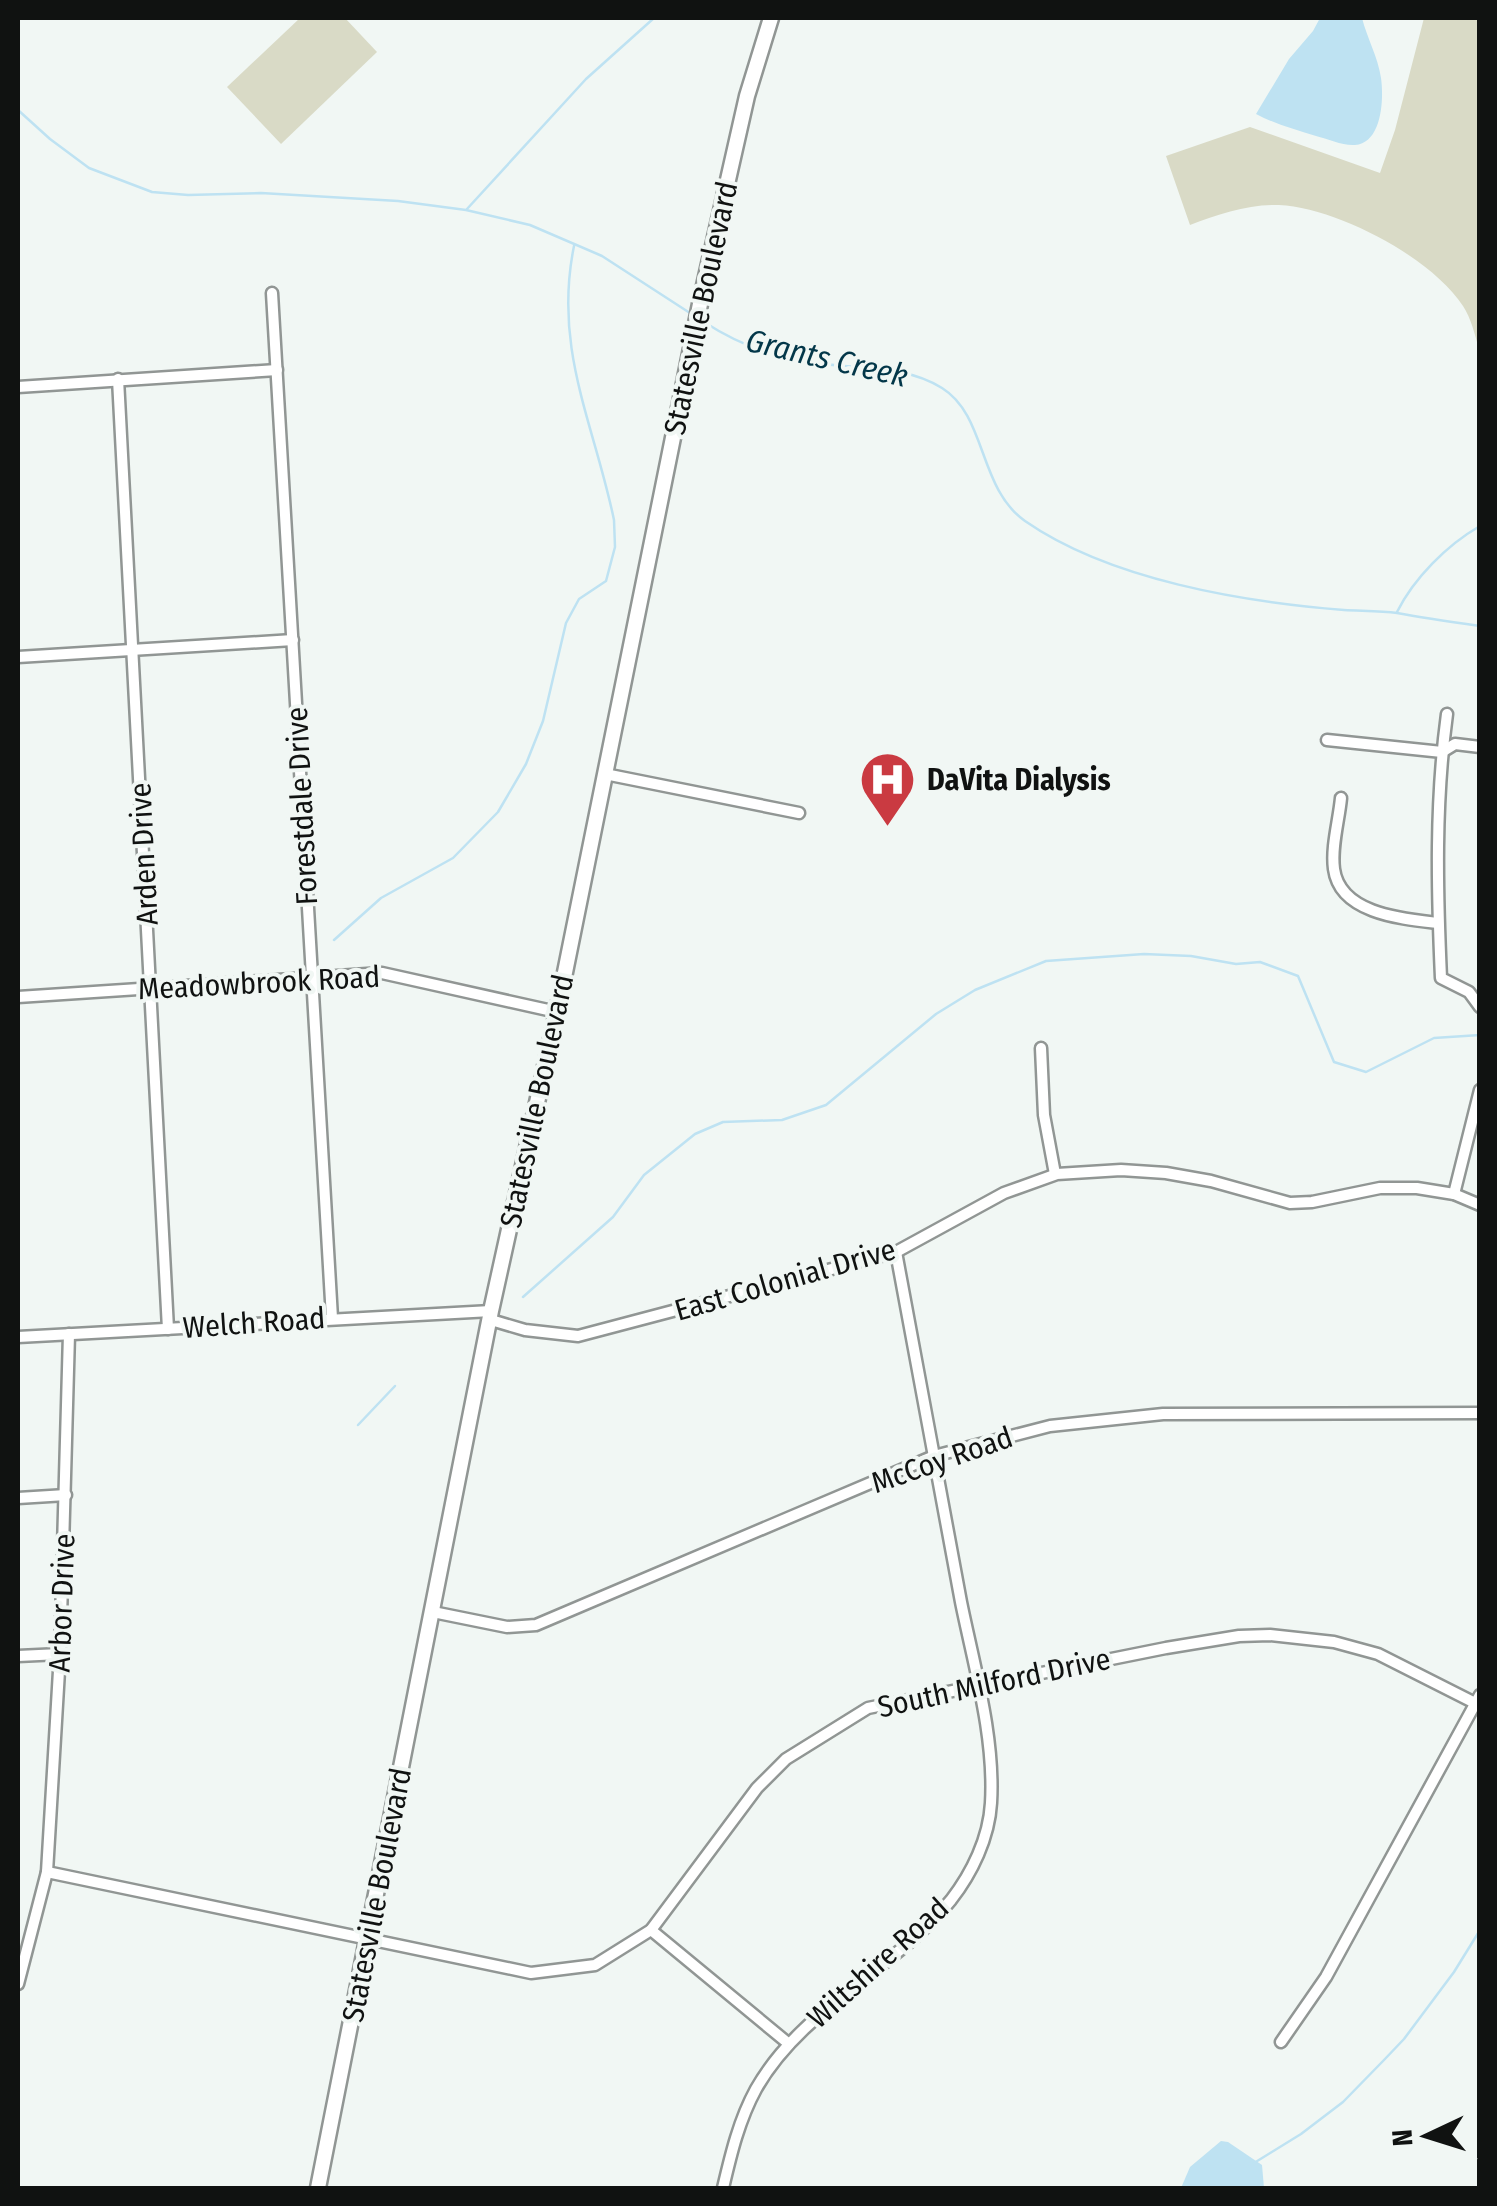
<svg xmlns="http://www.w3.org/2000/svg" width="1497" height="2206" viewBox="0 0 1497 2206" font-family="'Fira Sans Condensed',sans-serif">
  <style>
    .green { fill: #d9dac6 }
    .water { fill: #bee2f2 }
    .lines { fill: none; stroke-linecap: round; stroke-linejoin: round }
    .stream { stroke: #bee2f2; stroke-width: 2.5 }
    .minor-casing { stroke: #919694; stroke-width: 15 }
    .secondary-casing { stroke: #919694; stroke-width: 19 }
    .minor { stroke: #fff; stroke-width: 10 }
    .secondary { stroke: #fff; stroke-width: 14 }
    .labels { text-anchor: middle; stroke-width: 8; stroke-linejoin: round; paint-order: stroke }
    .street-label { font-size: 30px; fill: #101211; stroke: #f1f7f4 }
    .poi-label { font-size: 30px; font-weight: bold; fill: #101211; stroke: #f1f7f4; text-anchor: start }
    .water-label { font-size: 32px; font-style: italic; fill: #033749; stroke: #f1f7f4 }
  </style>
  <rect width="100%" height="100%" fill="#f1f7f4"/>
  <g class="green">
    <path d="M300,18h45l32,34 -96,92 -54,-57z"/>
    <path d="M1424,18h55v331c-4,-14 -8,-31 -16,-43 -32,-49 -126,-98 -184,-101 -30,-1 -61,9 -89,20l-24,-69 84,-29 130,46 15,-43z"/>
  </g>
  <g class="water">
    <path d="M1320,18h42c5,20 16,39 19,60 3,21 1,65 -26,67 -12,1 -27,-6 -39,-9 -20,-6 -41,-12 -60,-22l33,-55 24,-28z"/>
    <path d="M1221,2141l7,1 34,23 2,23h-83l9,-21z"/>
  </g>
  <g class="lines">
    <g class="stream">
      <path d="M18,110l32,29 39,29 63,24 36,3 73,-2 137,8 68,9 64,15 72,31 91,59"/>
      <path d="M467,209l119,-130 68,-61"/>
      <path d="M704,322c37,24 76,38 120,42 40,5 83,2 118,24 45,28 36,100 83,133 85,59 218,81 319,89 17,1 37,1 53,3 27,5 55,9 83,13"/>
      <path d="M1397,612c17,-34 50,-67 83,-86"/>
      <path d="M334,940l47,-42 72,-40 45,-46 28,-48 17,-43 23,-98 13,-24 27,-18 9,-34 -1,-27c-20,-97 -61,-171 -40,-274"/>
      <path d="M523,1297l90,-80 31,-42 51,-41 28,-12 59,-2 44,-15 110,-91 39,-24 71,-29 98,-7 47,2 45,8 24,-2 38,14 36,86 32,10 68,-34 46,-3"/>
      <path d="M358,1425l37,-39"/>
      <path d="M1254,2163l47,-29 42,-32 41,-42 20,-21 50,-67 26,-42"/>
    </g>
    <defs>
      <g id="minor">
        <path d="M272,293l60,1025"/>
        <path d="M118,379l50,950"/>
        <path d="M18,387l259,-17"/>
        <path d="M18,657l275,-17"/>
        <path d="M1447,714c-12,89 -10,175 -6,264l28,14 11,15"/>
        <path d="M1327,740l115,12 13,-8 25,3"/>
        <path d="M605,774l194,39"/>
        <path d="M1341,798c-2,22 -10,49 -7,71 6,45 69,50 104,54"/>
        <path d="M18,997l364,-24 175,39"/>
        <path d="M1041,1048l3,67 11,59"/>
        <path d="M1454,1194l26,-104"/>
        <path d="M491,1320l34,10 53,6 318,-84 108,-59 53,-19 64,-4 45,3 45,8 79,22 22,-1 68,-14h37l37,6 26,11"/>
        <path d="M18,1337l473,-26"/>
        <path d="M18,1498l48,-3"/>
        <path d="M433,1612l74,15 29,-2 398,-169 116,-30 113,-12 317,-1"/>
        <path d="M18,1656l42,-2"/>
        <path d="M47,1872l484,101 64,-8 56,-35 106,-142 29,-29 82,-51 298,-60 73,-12 31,-1 64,7 44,12 97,49"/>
        <path d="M651,1930l138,114"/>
        <path d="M18,1984l29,-112 13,-218 9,-320"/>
        <path d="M1281,2042l45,-65 154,-282"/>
        <path d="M723,2188c8,-34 16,-68 33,-99 45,-80 138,-119 195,-189 21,-27 38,-62 40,-97 4,-66 -17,-137 -30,-201 -22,-117 -43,-233 -65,-350"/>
      </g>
      <path id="secondary" d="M318,2188l173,-877 66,-299 144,-713 46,-203 24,-78"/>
    </defs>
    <use href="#minor" class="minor-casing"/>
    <use href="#secondary" class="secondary-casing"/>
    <use href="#minor" class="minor"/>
    <use href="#secondary" class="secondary"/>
  </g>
  <defs>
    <symbol id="hospital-pin" viewBox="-11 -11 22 30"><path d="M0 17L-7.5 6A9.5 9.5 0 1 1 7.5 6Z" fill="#ca3a41" stroke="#f1f7f4"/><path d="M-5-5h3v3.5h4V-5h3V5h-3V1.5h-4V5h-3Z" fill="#fff"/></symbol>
  </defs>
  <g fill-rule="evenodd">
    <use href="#hospital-pin" x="856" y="748" width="63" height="86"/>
  </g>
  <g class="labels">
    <g class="street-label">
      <text transform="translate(701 308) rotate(-78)" y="10">Statesville Boulevard</text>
      <text transform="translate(302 806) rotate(-93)" y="10">Forestdale Drive</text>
      <text transform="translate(144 854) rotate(-93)" y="10">Arden Drive</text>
      <text transform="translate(259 983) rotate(-3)" y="10">Meadowbrook Road</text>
      <text transform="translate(537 1101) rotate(-78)" y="10">Statesville Boulevard</text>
      <text transform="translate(785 1280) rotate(-16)" y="10">East Colonial Drive</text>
      <text transform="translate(254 1323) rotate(-4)" y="10">Welch Road</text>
      <text transform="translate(942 1460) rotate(-19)" y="10">McCoy Road</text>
      <text transform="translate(62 1603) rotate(-88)" y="10">Arbor Drive</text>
      <text transform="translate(994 1683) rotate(-12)" y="10">South Milford Drive</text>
      <text transform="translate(377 1895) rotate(-79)" y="10">Statesville Boulevard</text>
      <text transform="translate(878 1963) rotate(-42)" y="10">Wiltshire Road</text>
    </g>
    <g class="poi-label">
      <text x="927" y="790">DaVita Dialysis</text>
    </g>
    <g class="water-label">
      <text transform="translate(827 358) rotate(13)" y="11">Grants Creek</text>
    </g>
  </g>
  <rect width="1497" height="2206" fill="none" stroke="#101211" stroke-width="40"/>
  <g transform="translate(1427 2136) rotate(266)" stroke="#f1f7f4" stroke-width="8" paint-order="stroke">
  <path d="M0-8L18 38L0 25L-18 38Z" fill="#101211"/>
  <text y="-15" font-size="28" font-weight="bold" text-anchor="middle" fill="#101211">N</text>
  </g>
</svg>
